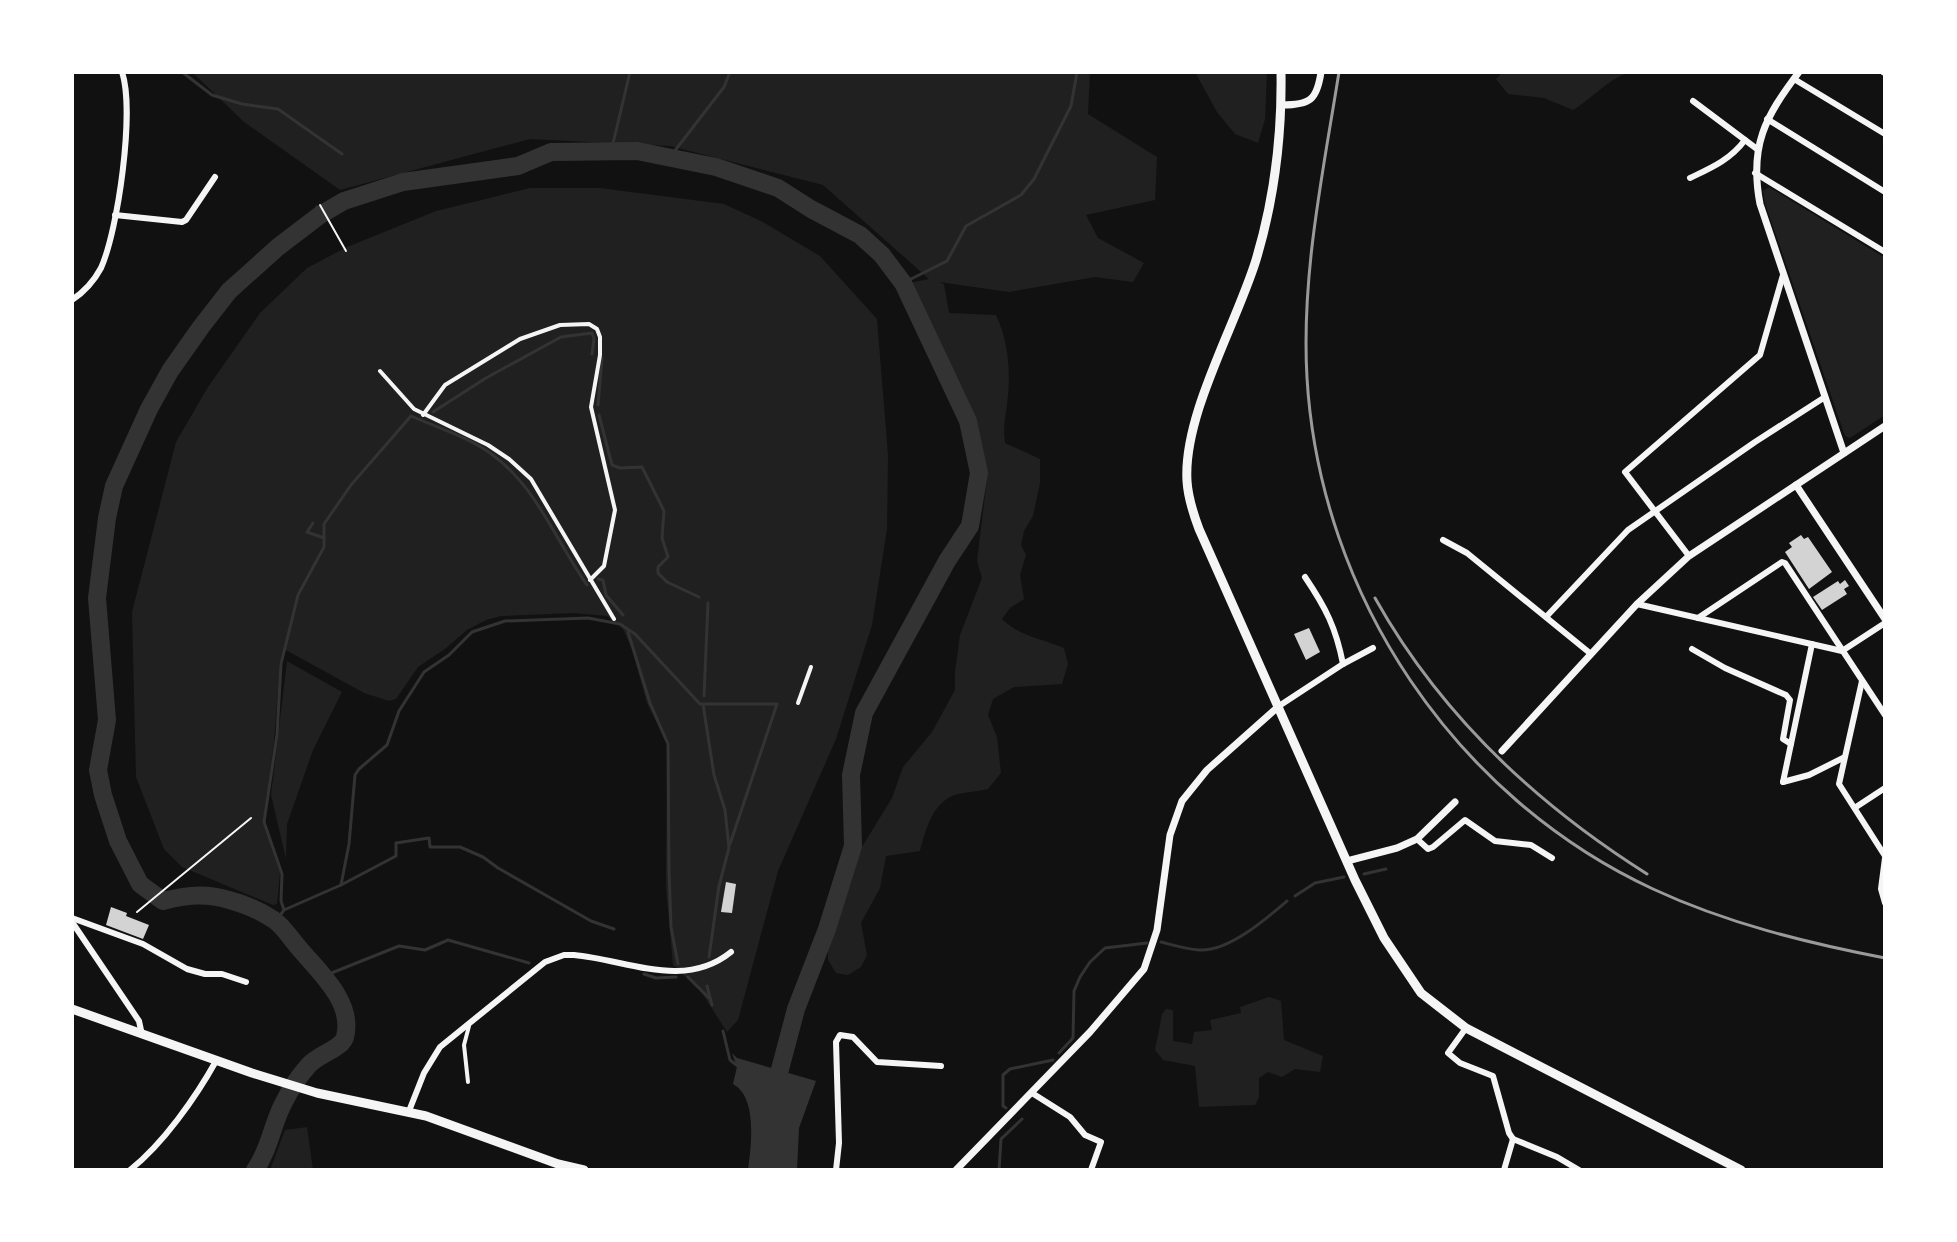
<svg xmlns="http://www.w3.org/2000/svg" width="1957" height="1242" viewBox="0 0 1957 1242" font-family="'Titillium Web',sans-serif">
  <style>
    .green { fill: #202020 }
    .water { fill: #333 }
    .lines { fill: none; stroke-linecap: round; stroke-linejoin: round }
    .stream { stroke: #333; stroke-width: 3 }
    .river { stroke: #333; stroke-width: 18 }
    .building { fill: #d3d3d3 }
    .path { stroke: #f5f5f5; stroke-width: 2 }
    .pedestrian { stroke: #f5f5f5; stroke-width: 4 }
    .minor { stroke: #f5f5f5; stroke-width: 6 }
    .tertiary { stroke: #f5f5f5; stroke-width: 7 }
    .primary { stroke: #f5f5f5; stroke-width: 9 }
    .trunk { stroke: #f5f5f5; stroke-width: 9 }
    .rail { stroke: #9a9a9a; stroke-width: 3 }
  </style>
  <rect width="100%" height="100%" fill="#111"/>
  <g class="green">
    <path d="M192,72h898l-2,42 69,43 -2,43 -69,15 12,23 46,25 -11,19 -38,-5 -86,15 -70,-10 5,2 5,29 47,2c13,27 15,60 11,89 -2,15 -4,24 -2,39l35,16v24l-7,33 -9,15 -3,14 5,10 -6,20 4,24 -14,9 -8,11c17,17 40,20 62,29l4,16 -6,20 -48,3 -21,12 -5,16 9,22 4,36 -13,16c-11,3 -28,3 -38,8 -19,10 -25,35 -30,54l-34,5 -6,32 -19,35 6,32 -6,12 -13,8 -12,-2 -8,-13v-22l6,-10 18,-50v-15l40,-65 11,-31 29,-35 23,-42v-18l5,-37 22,-57 -5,-17 10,-82 -12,-51 -66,-145 20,-4 -106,-94 -153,-39 -140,-7 -190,51 -96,-68z"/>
    <path d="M1195,72h72l-2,47 -7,24 -23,-9 -18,-22z"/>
    <path d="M1503,72h128c-22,6 -38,26 -58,38l-29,-12 -36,-4 -12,-15z"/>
    <path d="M1769,187l116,71v157l-35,23 -5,-2 -80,-233 -2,-12z"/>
    <path d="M530,188h70l124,16 37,17 59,35 57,63 11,136 -1,74 -15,96 -36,114 -58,132 -40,149 -11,12 -25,-39 -29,-28 -7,-78 1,-143 -20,-41 -15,-54 -9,-20 -16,-13 -33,-3 -73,3 -15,4 -19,10 -22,19 -27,18 -22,32 -7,2 -25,-8 -80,-44 -4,15 -6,78 -11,80 17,51 -3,31 -4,1 -91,-38 -18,-18 -28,-72 -4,-165 44,-170 32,-55 52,-74 47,-45 40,-21 89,-36z"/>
    <path d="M287,661l55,31 -29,58 -26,74 -1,35 -15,-64z"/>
    <path d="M1269,997l12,4 3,39 39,16 -3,16 -25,-3 -13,8 -14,-5 -9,6v19l-4,8 -56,2 -4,-41 -32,-6 -8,-10 7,-36 4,-5 7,1v31l19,3 2,-12 18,-2 -2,-10 31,-7 -1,-6z"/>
    <path d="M307,1127l6,43h-43l15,-40z"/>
  </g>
  <path class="water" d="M732,1053l5,5 79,23 -17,47 -2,42h-49c3,-24 10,-72 -15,-86l4,-17z"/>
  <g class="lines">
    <g class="stream">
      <path d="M182,72l30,23 30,9 36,5 64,45"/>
      <path d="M611,152l19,-80"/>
      <path d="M670,157l54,-70 6,-15"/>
      <path d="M317,207l3,8"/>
      <path d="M903,283l44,-22 19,-35 55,-31 13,-16 37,-73 6,-34"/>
      <path d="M598,405l4,-47"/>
      <path d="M433,412l53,-34 75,-41 31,-4 2,6 -2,15"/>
      <path d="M599,415l13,50 8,3 22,-1 22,44 -2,27 6,19 -10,10v6l9,9 32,15"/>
      <path d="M313,523l-6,9 17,6"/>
      <path d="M598,579l5,1 3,15 17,20"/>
      <path d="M628,632l22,71 18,41 1,127 2,56 7,37"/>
      <path d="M704,696l4,-93"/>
      <path d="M705,704h72l-47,140"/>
      <path d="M1364,874l22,-5"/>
      <path d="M341,885l55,-29v-13l33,-5 1,9h30l23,10 15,11 93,53 23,8"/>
      <path d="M1295,896l20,-13 29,-6"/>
      <path d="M284,910l57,-25 8,-41 6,-69 4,-6 28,-24 12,-34 25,-39 25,-17 23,-23 33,-11 83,-3 32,6 15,10 65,70h3l11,71 11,35 4,38 -10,38 -10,71"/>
      <path d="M276,921l8,-11 -3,-9 1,-27 -18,-52 13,-87 4,-71 17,-69 26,-48v-23l27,-39 60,-69c27,12 60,22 83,40 43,32 63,87 93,129"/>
      <path d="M1161,942c12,3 25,7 38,8 29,2 67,-31 88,-49"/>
      <path d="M644,974l12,4 20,-1"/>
      <path d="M324,976l75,-30 26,4 23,-10 81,23"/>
      <path d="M688,977l21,21"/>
      <path d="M707,986l5,19"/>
      <path d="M723,1031l7,29 9,7"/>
      <path d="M1059,1053l14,-15 1,-47 6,-14 10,-15 15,-14 42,-5"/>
      <path d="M1006,1108l-3,-2v-31l7,-6 43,-9"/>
      <path d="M999,1170l2,-31 21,-20"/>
    </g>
    <path class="river" d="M255,1170c15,-21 17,-46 29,-68 6,-12 15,-26 24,-36 10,-12 34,-17 37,-29 9,-35 -26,-65 -46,-89 -8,-9 -15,-21 -25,-28 -12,-8 -30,-16 -45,-20 -23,-7 -43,-5 -66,1l-23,-17 -22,-43 -15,-46 -5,-25 9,-50 -10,-122 10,-80 7,-32 35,-77 21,-38 31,-44 28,-36 49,-44 42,-32 24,-14 59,-19 115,-16 33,-14 86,-1 79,16 62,21 33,21 49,26 22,20 21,28 65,138 11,52 -9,53 -23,35 -83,152 -13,62 2,71 -26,83 -31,80 -22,83"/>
  </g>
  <g class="building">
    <path d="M1801,535l3,4 4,-2 24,35 -23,17 -24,-37 7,-5 -3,-4z"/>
    <path d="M1845,580l4,6 -5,3 3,5 -25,16 -9,-13 25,-16 2,3z"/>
    <path d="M1309,628l11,24 -14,8 -12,-26z"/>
    <path d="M726,882l10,2 -4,29 -11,-1z"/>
    <path d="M111,907l16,6 -1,3 23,9 -6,14 -37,-14z"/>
  </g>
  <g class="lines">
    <g class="path">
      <path d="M320,205l26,46"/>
      <path d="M137,912l114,-94"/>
    </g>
    <g class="pedestrian">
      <path d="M380,371l34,38 74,36 21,14 22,20 83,140"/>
      <path d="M423,415l22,-30 75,-46 40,-14 29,-1 8,5 3,8v18l-9,52 24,103 -11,56 -14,14"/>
      <path d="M798,703l13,-36"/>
      <path d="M468,1082l-4,-37 5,-19"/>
    </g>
    <g class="minor">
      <path d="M1794,79l91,55"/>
      <path d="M1693,101l64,48"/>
      <path d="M1767,119l118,73"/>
      <path d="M1755,173l130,79"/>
      <path d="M1690,178c21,-10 40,-18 55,-38"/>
      <path d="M115,215l67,7 4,-2 29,-43"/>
      <path d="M72,300c12,-8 22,-19 29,-32 17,-38 34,-157 21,-196"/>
      <path d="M1443,540l24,13 124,101"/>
      <path d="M1689,556l-64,-84 135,-117 23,-80"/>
      <path d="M1305,577c21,31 31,51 38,87"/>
      <path d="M1637,604l205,47 43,-28"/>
      <path d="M1546,617l82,-87 127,-88 70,-45"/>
      <path d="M1698,618l84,-56 3,1 100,152"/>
      <path d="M1692,649l33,19 61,27 4,5 -7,39 8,5"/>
      <path d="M1862,681l-23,103 46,72"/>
      <path d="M1279,706l64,-42 30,-16"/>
      <path d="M1783,782l29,-138"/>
      <path d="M1783,782l26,-7 34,-17"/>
      <path d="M1856,807l29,-19"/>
      <path d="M1417,839l11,10 5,-2 32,-27 30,21 36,4 21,13"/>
      <path d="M1885,858l-4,31 4,14"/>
      <path d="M72,918l71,26 44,25 18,5h17l24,8"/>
      <path d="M72,922l67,99 3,14"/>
      <path d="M1466,1028l-18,25 12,10 33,13 16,57 4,6 44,18 22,13"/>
      <path d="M1032,1093l38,24 15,18 16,7 -10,28"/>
      <path d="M409,1111l15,-38 16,-26 105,-85 19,-7h10c54,5 110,35 157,-3"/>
      <path d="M130,1170c33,-26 66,-73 86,-109"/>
      <path d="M836,1170l3,-27 -3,-101 4,-7 13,2 24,25 64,4"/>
      <path d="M1504,1170l9,-31"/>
    </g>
    <g class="tertiary">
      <path d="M1799,72c-34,45 -50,74 -39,132l84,249"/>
      <path d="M1884,72h1"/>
      <path d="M1282,105c28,0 35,-5 39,-33"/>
      <path d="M1796,485l89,134"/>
      <path d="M1502,751l135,-147 52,-48 196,-130"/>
      <path d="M1347,861l50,-13 20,-9 38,-37"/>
      <path d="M956,1170l134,-138 54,-63 13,-39 13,-95 12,-34 25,-31 72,-64"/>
    </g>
    <path class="primary" d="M72,1009l180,64 65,20 109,23 132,48 26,6"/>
    <path class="trunk" d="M1281,72c1,62 -7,128 -25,188 -20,65 -73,155 -69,221 1,17 6,32 12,48l156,351 29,58 37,55 45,35 275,142"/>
    <g class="rail">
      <path d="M1339,72c-16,101 -38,203 -32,306 13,218 148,419 346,511 73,34 154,54 232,69"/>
      <path d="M1375,598c65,116 161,206 272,276"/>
    </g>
  </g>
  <rect width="1957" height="1242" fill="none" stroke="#ffffff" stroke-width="148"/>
</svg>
